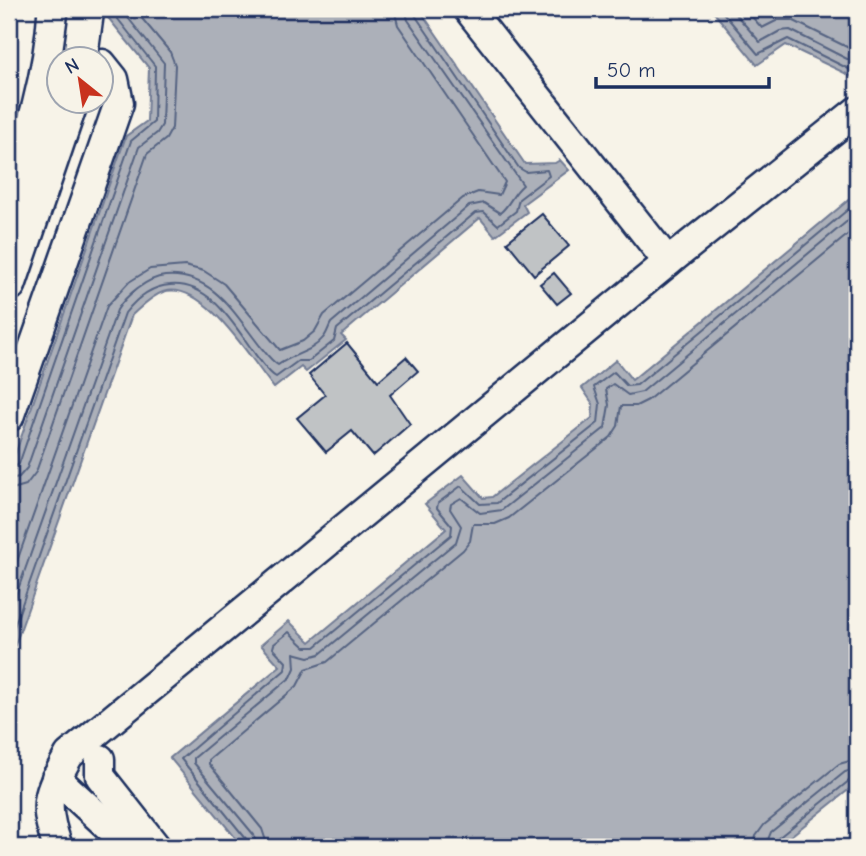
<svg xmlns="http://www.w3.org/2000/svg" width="866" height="856" viewBox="0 0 866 856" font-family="'Comic Neue',sans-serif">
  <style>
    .water { fill: #acb0b9; stroke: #727c95; stroke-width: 2 }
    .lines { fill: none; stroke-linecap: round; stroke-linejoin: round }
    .shore { stroke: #556382; stroke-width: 2 }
    .building { fill: #c0c3c5; stroke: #1b2f5e; stroke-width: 2 }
    .minor-casing { stroke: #1b2f5e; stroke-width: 33 }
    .tertiary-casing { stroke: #1b2f5e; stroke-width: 38 }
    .minor { stroke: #f7f3e8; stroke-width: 28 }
    .tertiary { stroke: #f7f3e8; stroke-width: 33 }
    .tertiary-bridge-casing { stroke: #1b2f5e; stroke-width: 38; stroke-linecap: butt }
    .tertiary-bridge { stroke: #f7f3e8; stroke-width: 33 }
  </style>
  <rect width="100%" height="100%" fill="#f7f3e8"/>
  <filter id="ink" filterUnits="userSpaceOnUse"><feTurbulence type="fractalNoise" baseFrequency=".0143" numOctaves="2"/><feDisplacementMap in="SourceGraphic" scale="14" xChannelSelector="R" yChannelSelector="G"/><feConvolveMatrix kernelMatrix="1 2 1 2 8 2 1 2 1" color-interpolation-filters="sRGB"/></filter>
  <g filter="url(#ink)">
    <g class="water">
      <path d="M101,9h318l106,155 30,-1 5,-3 9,10 -46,34 4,8 -32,24 -15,-18 -139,117 5,5 -40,32 -5,-5 -27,21c-23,-28 -70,-109 -111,-96 -12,4 -22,15 -31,23l-123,347v-190l117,-336 21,-15 2,-53z"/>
      <path d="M711,9h143l3,12v58l-71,-34 -29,20z"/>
      <path d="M857,193v590l-80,64h-534l-73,-89 110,-92 -19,-21 28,-24 21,21 136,-113 -21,-25 38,-29 20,23 9,-1 100,-79 1,-14 -11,-16 34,-28 16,20z"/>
    </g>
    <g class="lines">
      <g class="shore">
        <path d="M720,9l38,45 30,-15 69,34"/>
        <path d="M731,9l29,33 20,-11 10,-1 67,34"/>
        <path d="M745,9l17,19 16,-8h14l65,32"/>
        <path d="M9,470l10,-6 112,-323 23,-19 1,-56 -45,-57"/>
        <path d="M9,479l10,-2 8,-9 112,-321 18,-14 5,-8 2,-62 -43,-54"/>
        <path d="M9,490l17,-5 10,-13 111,-318 19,-15 6,-11 3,-63 -5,-13 -36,-43"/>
        <path d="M9,584l98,-278 22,-24 21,-13 35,-3 19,5 20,13 56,66 23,-9 12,-10 9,-16 139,-117 15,-6 21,3 6,-13 -107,-157 -4,-16"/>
        <path d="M9,615l108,-305c9,-15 30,-32 48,-34 47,-4 69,37 95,70 5,6 11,15 18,19 15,-11 34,-13 45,-27 4,-4 5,-10 8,-15l138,-117 15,-3 16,10c10,-8 12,-19 23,-28l-115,-165 -3,-11"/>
        <path d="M9,641l116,-328c11,-14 27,-27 45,-28 42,-4 66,44 88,73 6,7 11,15 18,19l22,-16h11l25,-20 3,-12 138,-116 9,-1 14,13 18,-14 3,-12 30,-23 -2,-6 -21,2 -7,-4 -104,-153 -1,-6"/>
        <path d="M248,847l-1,-7 -66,-81 104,-89 1,-8 -13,-14 1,-4 15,-12 16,15h10l136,-112 1,-9 -15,-18 1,-5 23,-17 19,18 17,-1 101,-80 2,-19 -6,-17 20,-15 13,14 10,-1 220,-183"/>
        <path d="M257,847l-3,-12 -60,-72v-5l97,-81 4,-9 -1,-15 15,4 11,-3 136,-112 5,-16 -11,-17 1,-5 10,-6 19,15 22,-3 103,-82 4,-23 -3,-16 7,-5 15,11 14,-3 215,-179"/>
        <path d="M268,847l-6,-18 -53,-65v-4l88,-74 9,-17 21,-7 136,-112 7,-9 3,-17h22l14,-6 102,-81 7,-11 3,-20h15l12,-6 209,-173"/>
        <path d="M754,847l2,-11 8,-11 75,-61 18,-5"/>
        <path d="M765,847l6,-15 74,-60 12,-3"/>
        <path d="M774,847l3,-8 73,-59 7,-2"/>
      </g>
    </g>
    <g class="building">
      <path d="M542,214l27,32 -35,29 -27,-33z"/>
      <path d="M554,273l17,20 -14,11 -17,-20z"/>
      <path d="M347,343l31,38 28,-24 12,14 -28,24 20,29 -37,32 -21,-25 -26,21 -29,-34 28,-23 -16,-20z"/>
    </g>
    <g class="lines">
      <defs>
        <g id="minor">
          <path d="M468,9l200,253"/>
          <path d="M9,417l110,-314 -5,-24 -12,-15"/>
          <path d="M100,759v17l56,71"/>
          <path d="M56,778l75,69"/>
          <path d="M58,847c-16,-44 -11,-52 11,-92l599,-493 189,-151"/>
        </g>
        <g id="tertiary">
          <path d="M9,199c23,-61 42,-124 46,-190"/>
          <path d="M9,284l62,-182"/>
        </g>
      </defs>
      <use href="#minor" class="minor-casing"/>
      <use href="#tertiary" class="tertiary-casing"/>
      <use href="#minor" class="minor"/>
      <use href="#tertiary" class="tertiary"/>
      <defs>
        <path id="tertiary-bridge" d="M80,60l7,-51"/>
      </defs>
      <use href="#tertiary-bridge" class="tertiary-bridge-casing"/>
      <use href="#tertiary-bridge" class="tertiary-bridge"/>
    </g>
  </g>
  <rect width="866" height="856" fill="none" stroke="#f7f3e8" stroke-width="35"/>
  <rect x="18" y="18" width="831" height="821" fill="none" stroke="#1b2f5e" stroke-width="2.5" filter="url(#ink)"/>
  <g transform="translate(80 80) rotate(330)"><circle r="33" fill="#f7f3e8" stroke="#9fa5b1" stroke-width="2"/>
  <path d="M0-5L12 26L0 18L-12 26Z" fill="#c8321e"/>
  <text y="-10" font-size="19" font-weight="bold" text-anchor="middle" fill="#1b2f5e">N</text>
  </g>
  <path d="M596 77v10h173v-10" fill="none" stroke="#1b2f5e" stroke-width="3.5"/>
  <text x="607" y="77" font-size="21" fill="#1b2f5e" stroke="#f7f3e8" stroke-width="5" paint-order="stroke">50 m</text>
</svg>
